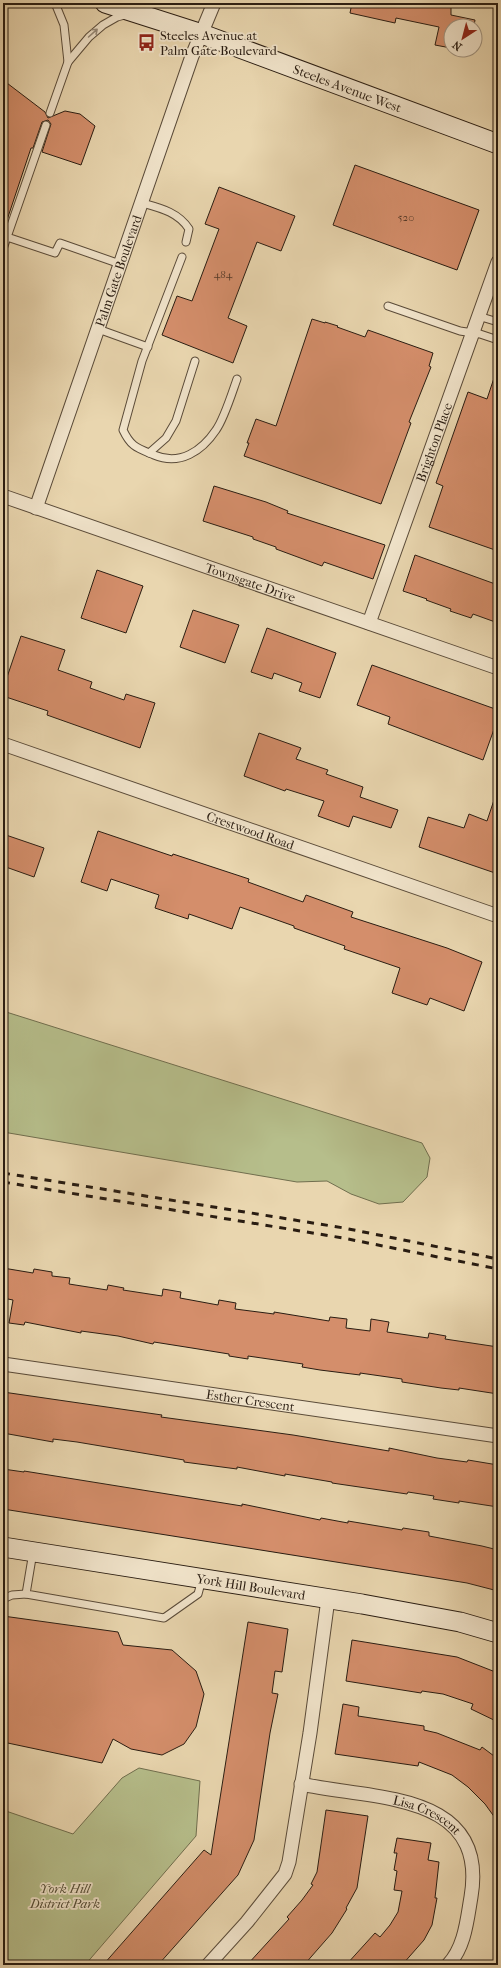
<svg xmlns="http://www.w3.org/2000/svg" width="501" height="1968" viewBox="0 0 501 1968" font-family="'IM FELL French Canon',serif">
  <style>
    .green { fill: #b6be8b; stroke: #706e4e }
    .building { fill: #d48e6b; stroke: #2a1d12 }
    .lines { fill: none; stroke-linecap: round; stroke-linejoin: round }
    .lane-casing { stroke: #5a4b39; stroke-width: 9 }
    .street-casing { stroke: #5a4b39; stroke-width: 15 }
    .secondary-casing { stroke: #2a1d12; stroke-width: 21 }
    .lane { stroke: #f1e4cb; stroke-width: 7 }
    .street { stroke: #f1e4cb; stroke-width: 13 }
    .secondary { stroke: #f1e4cb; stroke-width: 19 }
    .rail { stroke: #2a1d12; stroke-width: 3; stroke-dasharray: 7 7; stroke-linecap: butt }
    .oneway { stroke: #978a78 }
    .labels { text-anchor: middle; stroke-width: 3.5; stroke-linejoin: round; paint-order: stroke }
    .number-label { font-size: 11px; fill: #543928 }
    .poi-label { font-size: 13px; fill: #2a1d12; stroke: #f1e4cb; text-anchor: start }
    .street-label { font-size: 13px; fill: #2a1d12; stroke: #f1e4cb }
    .park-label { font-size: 13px; font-style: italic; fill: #544d36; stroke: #f1e4cb }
  </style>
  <rect width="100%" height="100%" fill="#e9d6af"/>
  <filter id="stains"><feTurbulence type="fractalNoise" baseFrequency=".005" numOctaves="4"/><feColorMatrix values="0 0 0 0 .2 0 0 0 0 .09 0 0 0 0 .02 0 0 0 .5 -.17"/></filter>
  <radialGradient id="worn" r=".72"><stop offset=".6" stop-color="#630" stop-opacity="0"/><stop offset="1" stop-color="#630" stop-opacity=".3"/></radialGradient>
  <g class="green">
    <path d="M3,1011l419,132 8,15 -3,19 -24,25 -24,2 -28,-10 -24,-13 -30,1 -294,-50z"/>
    <path d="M139,1768l61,13 -4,55 -111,129h-82v-155l70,24 49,-56z"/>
  </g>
  <g class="building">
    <path d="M352,3h99v12l24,5 -1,6h-23v22l-16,-3 4,-18 -43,-9 -1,5 -45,-10z"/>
    <path d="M3,80l42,32 3,6 17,-7 15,3 15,12 -14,39 -39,-13 9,-28 -3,-4 -6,2 -9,26h-2l-26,78h-2z"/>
    <path d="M355,165l124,45 -22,60 -124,-45z"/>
    <path d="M219,187l76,29 -14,35 -24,-9 -29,76 19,8 -14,37 -71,-28 15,-39 15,5 27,-72 -14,-5z"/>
    <path d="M312,319l13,4v-1l13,4 -1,1 28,10 3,-7 65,23 -4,13 2,1 -22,55 2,1 -30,81 -137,-48 5,-13h-2l9,-24 20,7z"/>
    <path d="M496,372l2,1v178l-69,-24 14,-41 -7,-3 32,-91 19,7z"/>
    <path d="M214,486l52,16 22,9 -1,2 98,32 -12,34 -49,-17 -2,4 -46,-17v-2l-23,-8v-2l-50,-16z"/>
    <path d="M415,555l83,30v38l-25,-9 -2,4 -21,-7 1,-2 -25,-9 1,-1 -24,-8z"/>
    <path d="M97,570l46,16 -17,47 -45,-15z"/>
    <path d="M193,610l46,15 -14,38 -45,-16z"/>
    <path d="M267,628l69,25 -16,45 -21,-7 3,-8 -28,-10 -2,6 -21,-7z"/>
    <path d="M21,636l44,14 -7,20 34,12 -2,6 34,12 2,-6 29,9 -15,45 -93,-33 1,-4 -45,-15v-7z"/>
    <path d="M372,665l126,45v8l-15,42 -95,-36 2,-7 -33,-12z"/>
    <path d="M259,733l42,15 -5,11 32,11 -2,4 37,13 -3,10 38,13 -7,18 -38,-12 -4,11 -31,-11 6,-15 -38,-12 -1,2 -41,-15z"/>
    <path d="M496,794h2v80l-79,-27 9,-30 36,11 5,-14 18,7z"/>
    <path d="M98,831l74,25 1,-2 76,25 -1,3 55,20 3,-7 47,17 -2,5 96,31 35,14 -18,49 -34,-13 -3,7 -35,-12 8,-25 -56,-19 1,-3 -51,-18v-2l-54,-19 -8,22 -43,-15 -1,5 -33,-11 4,-13 -48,-16 -4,12 -26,-9z"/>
    <path d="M3,834l41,14 -10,29 -31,-11z"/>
    <path d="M3,1268l30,5 1,-4 18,3v4l18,2 -1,6 38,6 1,-5 16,3 -1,2 39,6 1,-7 18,3 -1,6 38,7 1,-5 17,3 -1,6 39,5v-2l55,9 1,-4 17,2 -1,9 24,3 1,-12 18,3 -2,10 41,6 1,-5 17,3 -1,3 53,8v47l-39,-6v2l-18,-2 -39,-6v-3l-42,-6v2l-40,-5 -18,-3 1,-3 -55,-8v3l-19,-3v-2l-37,-6 -38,-6 -1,2 -35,-8 -37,-5v2l-56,-11 -1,3 -15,-2 4,-23 -10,-2z"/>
    <path d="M3,1392l159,23 -1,2 132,18 96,16v-3l48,10 30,4 1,-2 30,5v42l-39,-6v2l-26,-4 1,-3 -26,-4 -1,2 -75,-11v-1l-47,-8v2l-48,-9v2l-53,-7v-2l-107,-18 -24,-3v3l-50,-9z"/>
    <path d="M3,1469l21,3v-1l218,35v-2l78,16 1,-2 27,5v-2l54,9 1,-2 26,4v4l53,10 16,4v41l-31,-8 -43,-7 -421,-67z"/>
    <path d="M3,1616l115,16 5,13 49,5 24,21 8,23 -8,33 -12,17 -22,11 -31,-6 -18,-10 -11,24 -99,-21z"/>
    <path d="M248,1622l40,7 -6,43 -7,-1 -3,22 6,1 -8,39 -16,107 -16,35 -80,90h-55l101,-115 7,5z"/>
    <path d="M352,1640l105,17 41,16v49l-27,-13 2,-5 -30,-10 -21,-3 -1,2 -75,-12z"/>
    <path d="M343,1704l16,3 -1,9 66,10v4l13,3 43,17 2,-3 16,12v63l-13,-18 -17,-17 -16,-12 -33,-13 -1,4 -83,-12z"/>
    <path d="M326,1810l42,6 -11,72 -11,20 1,1 -15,24 -28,32h-57l42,-46 -2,-2 15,-17 11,-15 -2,-1 6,-12z"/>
    <path d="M397,1838l34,5 -3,17 11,2 -4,36h2l-5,27 -8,15 -22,25h-56l29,-32 5,4 10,-12 8,-13 4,-21 -8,-1 3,-19 -3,-1 3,-17h-3z"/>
  </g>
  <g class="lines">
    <defs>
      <g id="lane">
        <path d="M55,3l9,22 4,37"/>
        <path d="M50,113l18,-51 21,-25 14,-12 14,-8 8,-2"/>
        <path d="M46,125l-39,112 48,16 5,-10 60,21"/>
        <path d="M142,203c18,5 36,9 47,26l-3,13"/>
        <path d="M3,249l4,-12"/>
        <path d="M182,257l-40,104 -19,69c8,17 14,18 31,25 26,11 48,-4 62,-25 8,-11 16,-37 21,-51"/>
        <path d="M388,306l72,25 20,3 18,6"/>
        <path d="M478,316l20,6"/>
        <path d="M98,329l50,18"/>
        <path d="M149,453l17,-15 10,-17 19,-60"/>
        <path d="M33,1552l-7,42 138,24 34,-24 4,-15"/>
        <path d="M3,1599l9,-4 14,-1"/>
      </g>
      <g id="street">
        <path id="s1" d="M3,496l495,172"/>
        <path id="s2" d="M36,508l156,-452 22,-53"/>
        <path id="s3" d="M369,623l129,-361"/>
        <path id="s4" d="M3,744l495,172"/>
        <path id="s5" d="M3,1364l495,72"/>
        <path id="s6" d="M301,1784c70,16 188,6 170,113 -4,23 -6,50 -23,68"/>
        <path d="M208,1965l39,-43 38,-48 4,-12 21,-129 18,-134"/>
      </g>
      <g id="secondary">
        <path id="s7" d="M105,3l97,31 296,110"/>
        <path id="s8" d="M3,1547l359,57 98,18 38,11"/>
      </g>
    </defs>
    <use href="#lane" class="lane-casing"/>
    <use href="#street" class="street-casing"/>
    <use href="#secondary" class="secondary-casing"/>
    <use href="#lane" class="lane"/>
    <use href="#street" class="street"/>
    <use href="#secondary" class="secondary"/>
    <g class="rail">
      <path d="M3,1173l341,55 154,31"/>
      <path d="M3,1182l340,56 155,31"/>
    </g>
  </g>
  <defs><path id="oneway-shaft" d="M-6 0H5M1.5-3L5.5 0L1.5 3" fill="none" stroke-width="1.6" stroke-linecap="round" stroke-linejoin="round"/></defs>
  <use class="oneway" href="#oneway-shaft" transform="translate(93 33) rotate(-42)"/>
  <defs>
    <symbol id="bus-bare" viewBox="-9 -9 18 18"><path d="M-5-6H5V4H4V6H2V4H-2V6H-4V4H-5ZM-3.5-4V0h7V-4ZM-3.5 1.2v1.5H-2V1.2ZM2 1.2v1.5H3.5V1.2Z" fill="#8f2418" stroke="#f1e4cb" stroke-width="2.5" paint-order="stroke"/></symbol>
  </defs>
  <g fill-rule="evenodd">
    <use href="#bus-bare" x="134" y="30" width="25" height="25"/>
  </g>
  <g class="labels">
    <g class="number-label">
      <text x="406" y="221">520</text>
      <text x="223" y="278">484</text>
    </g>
    <g class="poi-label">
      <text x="160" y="40">Steeles Avenue at<tspan x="160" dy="15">Palm Gate Boulevard</tspan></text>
    </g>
    <g class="street-label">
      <text dy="5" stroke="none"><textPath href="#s7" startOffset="257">Steeles Avenue West</textPath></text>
      <text dy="5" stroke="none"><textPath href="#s2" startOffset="251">Palm Gate Boulevard</textPath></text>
      <text dy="5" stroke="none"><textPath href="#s3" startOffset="192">Brighton Place</textPath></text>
      <text dy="5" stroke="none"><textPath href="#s1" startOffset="262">Townsgate Drive</textPath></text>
      <text dy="5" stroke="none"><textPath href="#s4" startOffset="262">Crestwood Road</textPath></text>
      <text dy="5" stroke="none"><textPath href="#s5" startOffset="250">Esther Crescent</textPath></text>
      <text dy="5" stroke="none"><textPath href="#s8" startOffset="251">York Hill Boulevard</textPath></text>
      <text dy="5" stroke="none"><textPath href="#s6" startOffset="131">Lisa Crescent</textPath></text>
    </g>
    <g class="park-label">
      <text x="65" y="1893">York Hill<tspan x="65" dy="15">District Park</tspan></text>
    </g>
  </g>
  <rect width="501" height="1968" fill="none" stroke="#e9d6af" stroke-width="16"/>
  <rect x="4" y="4" width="493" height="1960" fill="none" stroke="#2a1d12" stroke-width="2"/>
  <rect x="8" y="8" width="485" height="1952" fill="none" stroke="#2a1d12"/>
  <g transform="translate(463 38) rotate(216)"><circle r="19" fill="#f1e4cb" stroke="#a19481"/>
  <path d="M0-3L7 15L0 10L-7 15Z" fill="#8f2418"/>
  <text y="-6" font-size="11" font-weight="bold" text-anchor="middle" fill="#2a1d12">N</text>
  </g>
  <rect width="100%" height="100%" filter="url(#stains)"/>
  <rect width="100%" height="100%" fill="url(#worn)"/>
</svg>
